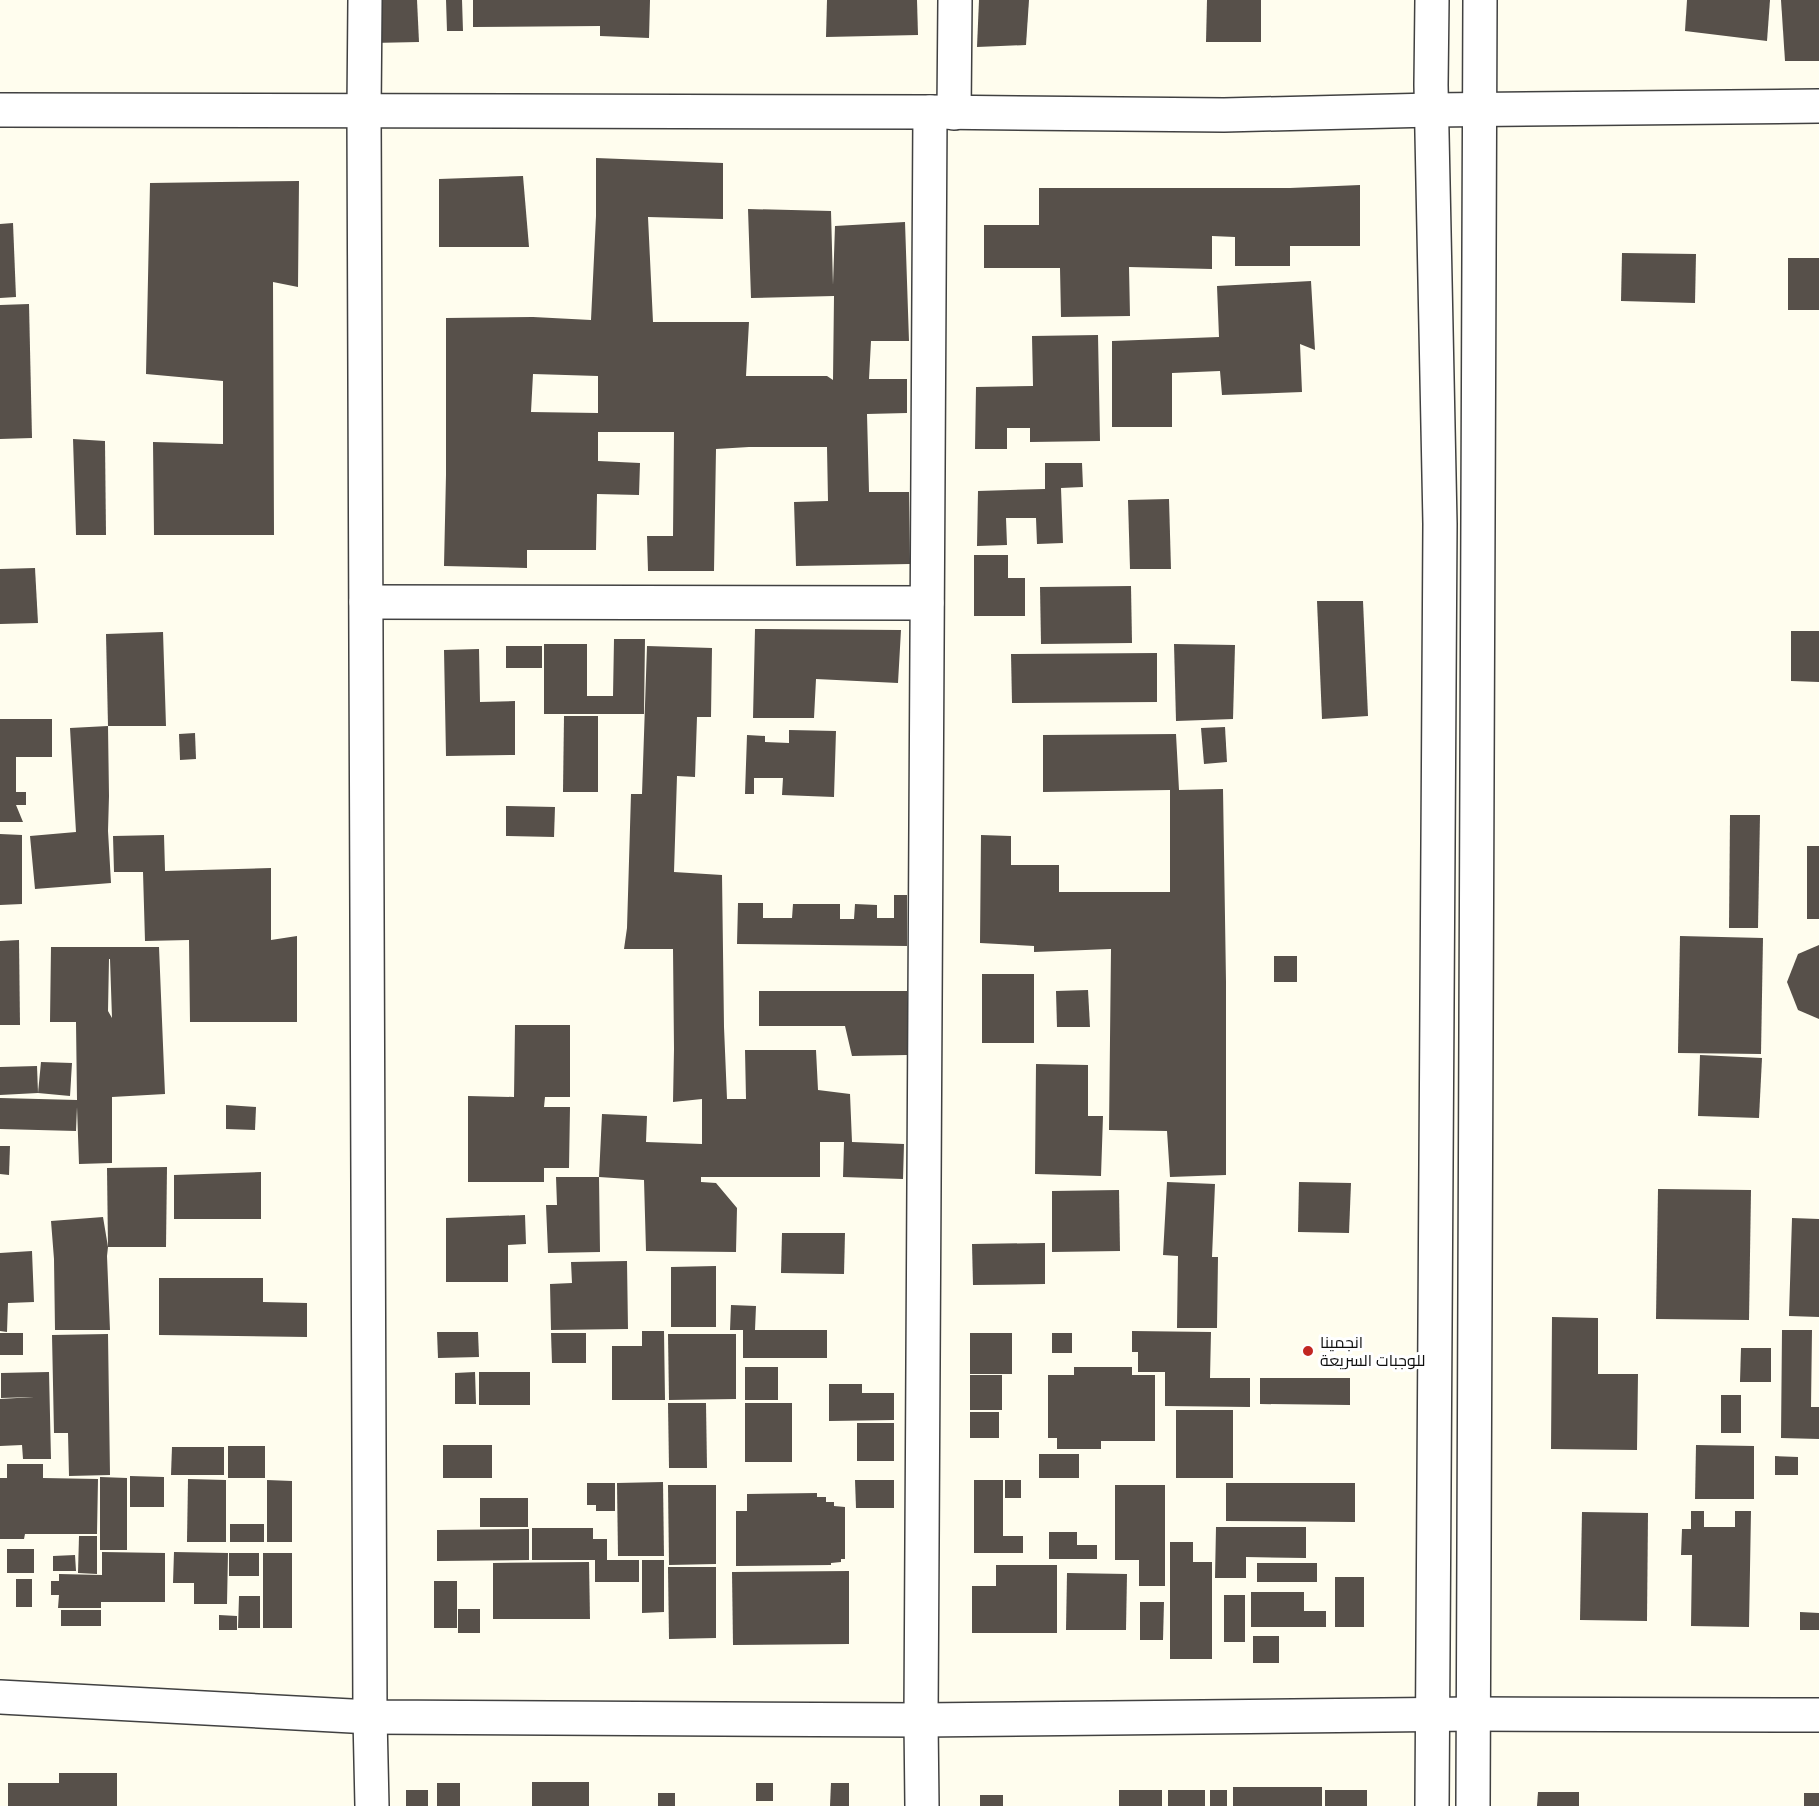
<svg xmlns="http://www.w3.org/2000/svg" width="1819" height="1806" viewBox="0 0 1819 1806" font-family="'Roboto Serif',Cairo,serif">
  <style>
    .building { fill: #57504a; fill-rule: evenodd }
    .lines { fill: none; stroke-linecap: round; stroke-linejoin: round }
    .minor-casing { stroke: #414141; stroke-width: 36 }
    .minor { stroke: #fff; stroke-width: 33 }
    .poi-dot { fill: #c22722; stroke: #fff; stroke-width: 2 }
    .labels { text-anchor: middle; stroke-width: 6; stroke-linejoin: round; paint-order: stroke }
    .poi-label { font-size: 16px; fill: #0e0e0e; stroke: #fff; text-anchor: start }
  </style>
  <rect width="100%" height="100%" fill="#fffdee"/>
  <g class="building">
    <path d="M370,0h47l2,42 -47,1z"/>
    <path d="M446,0h16l1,31h-16z"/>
    <path d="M473,0h177l-1,38 -49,-2v-10l-127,1z"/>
    <path d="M827,0h90l1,35 -92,2z"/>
    <path d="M979,0h50l-3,45 -49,2z"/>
    <path d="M1207,0h54v42h-55z"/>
    <path d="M1687,0h83l-3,41 -82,-10z"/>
    <path d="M1781,0h38v61h-34z"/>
    <path d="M596,158l127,5v56l-75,-2 5,105h96l-3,54h81l6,4 1,-84 -83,2 -3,-89 83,2 2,74 2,-59 70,-4 4,119h-38l-2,38h38v34l-40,1 2,78h40l1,72 -114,2 -2,-64 34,-1 -1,-54h-78l-33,2 -2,122h-66l-1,-35h26l1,-104h-76v29l42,2 -1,32 -42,-1 -1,56h-69v18l-83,-2 2,-91v-157l87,-1 58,3 5,-104zM533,374l65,2v37l-67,-1z"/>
    <path d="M523,176l6,71h-90v-68z"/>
    <path d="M299,181l-1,106 -25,-5 1,253h-120l-1,-93 70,2v-63l-77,-7 4,-191z"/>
    <path d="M1360,185v61h-70v20h-55v-29l-23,-1v33l-83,-2 1,49 -69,1 -1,-49h-76v-43h55v-37h251z"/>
    <path d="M13,223l3,74 -16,1v-74z"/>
    <path d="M1622,253l74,1 -1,49 -74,-2z"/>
    <rect x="1788" y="258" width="31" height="52"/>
    <path d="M1311,281l4,69 -15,-6 2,48 -80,3 -2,-24 -48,2v54h-60v-86l107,-4 -2,-51z"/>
    <path d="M29,304l3,134 -32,1v-134z"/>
    <path d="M1098,335l2,106 -70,1v-14h-23v21h-32l1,-62 57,-1 -1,-50z"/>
    <path d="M73,439l32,2 1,94h-30z"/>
    <path d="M1045,463h37l1,24 -22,1 2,55 -26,1 -1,-26h-30l1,27 -30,1 1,-55 67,-2z"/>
    <path d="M1169,499l2,70h-41l-2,-69z"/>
    <path d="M974,555h34v23h17v38h-51z"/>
    <path d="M35,568l3,55 -38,1v-55z"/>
    <path d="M1131,586l1,57 -91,1 -1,-57z"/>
    <path d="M1317,601h46l5,115 -46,3z"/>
    <path d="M755,629l146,1 -3,53 -82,-4 -2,39h-61z"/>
    <path d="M1791,631h28v51l-28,-1z"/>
    <path d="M163,632l3,94h-58l-2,-92z"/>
    <path d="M614,639h31l-1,75h-100v-70h43v52h26z"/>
    <path d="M1174,644l61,1 -2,74 -57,2z"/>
    <rect x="506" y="646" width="36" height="22"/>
    <path d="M647,646l65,2 -1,69h-14l-2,60 -18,-1 -3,96 48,3 2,152 3,72h19l-1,-49h71l2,40 32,4 2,48 52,2 -1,35 -60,-2 1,-35h-24v35h-119v5l15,1 21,25 -1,44 -90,-1 -2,-71 -45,-3 3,-63 45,2 -1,26 56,2v-45l-29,3 1,-53 -1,-100h-49l3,-21 4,-134h11z"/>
    <path d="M479,649l1,53 35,-1v54l-69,1 -2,-106z"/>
    <path d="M1157,653v49l-145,1 -1,-49z"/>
    <path d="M564,716h34v76h-35z"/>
    <path d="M0,719h52v38h-36v35h10v13h-10l7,17h-23z"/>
    <path d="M108,726l1,70 -1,35 3,52 -76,6 -5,-53 46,-4 -6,-104z"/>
    <path d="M1225,727l2,35 -23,2 -3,-36z"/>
    <path d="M789,730l47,1 -2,66 -52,-2 1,-17h-29v16h-9l2,-59 18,1v6l24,1z"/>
    <path d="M195,733l1,26 -16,1 -1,-26z"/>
    <path d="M1176,734l3,56 44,-1 3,193v193l-56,2 -3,-46 -58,-1 2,-181 -77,3v-6l-54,-3 1,-108 30,1v29h48v27h111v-102l-127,2v-57z"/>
    <path d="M506,806l49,1 -1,30 -48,-1z"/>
    <path d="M1730,815h30l-2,113h-29z"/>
    <path d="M0,834l22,1v69l-22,1z"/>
    <path d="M164,835l1,36 106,-3v72l26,-4v86h-107l-1,-82 -44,1 -2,-69h-29l-1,-36z"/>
    <rect x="1807" y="846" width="12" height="73"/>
    <path d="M894,895h13v51l-170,-2 1,-41h25v15h29l1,-14h47v15h14l1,-15 22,1v13h17z"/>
    <path d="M1680,936l83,2 -2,116 -83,-1z"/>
    <path d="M19,940l1,85h-20v-84z"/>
    <path d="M1819,945v74l-21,-9 -11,-28 11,-28z"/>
    <path d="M51,947h108l6,147 -53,3v66l-33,1 -2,-57 -1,24 -76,-2v-31l77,2 -1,-78h-26zM109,959h1l2,59 -4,-7z"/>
    <rect x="1274" y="956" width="23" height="26"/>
    <rect x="982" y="974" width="52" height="69"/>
    <path d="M1088,990l2,37h-33l-1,-36z"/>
    <path d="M759,991h148v64l-55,1 -7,-30h-86z"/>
    <path d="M515,1025h55v72h-25l-1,10h26l-1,61h-25v14h-76v-86l46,1z"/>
    <path d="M1700,1055l62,3 -3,60 -61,-2z"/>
    <path d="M41,1062l31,1 -2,33 -32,-3z"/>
    <path d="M1036,1064l52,1v51h15l-2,60 -66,-2z"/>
    <path d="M37,1066l1,27 -38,2v-28z"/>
    <path d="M226,1105l30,2 -1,23 -29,-1z"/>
    <path d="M0,1146h10l-1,29 -9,-1z"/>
    <path d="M167,1167l-1,80h-58l-1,-79z"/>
    <path d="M261,1172v47h-87v-44z"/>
    <path d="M556,1177h43l1,75 -52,1 -2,-48h11z"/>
    <path d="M1167,1182l48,2 -3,73h6l-1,71h-40l1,-72 -15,-1z"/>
    <path d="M1299,1182l52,1 -2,50 -51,-1z"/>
    <path d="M1658,1189l93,1 -2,130 -93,-1z"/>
    <path d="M1119,1190l1,61 -68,1v-61z"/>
    <path d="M525,1215l1,29 -18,1v37h-62v-64z"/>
    <path d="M103,1217l5,30 -1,9 3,74h-55l-1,-71 -3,-38z"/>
    <path d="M1792,1218l27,1v98l-30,-1z"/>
    <path d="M782,1233h63l-1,41 -63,-1z"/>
    <path d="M1045,1243v41l-72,1 -1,-41z"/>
    <path d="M32,1251l2,51 -26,1 -1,29 -7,-1v-78z"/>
    <path d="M627,1261l1,68 -77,1 -1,-46 22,-1 -1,-21z"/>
    <path d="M716,1266v61h-45v-60z"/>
    <path d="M159,1278h104v24l44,1v34l-148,-2z"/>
    <path d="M731,1305l25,1 -1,24h72v28h-84v-28h-13z"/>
    <path d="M1552,1317l46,1v56h40l-1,76 -86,-1z"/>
    <path d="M1782,1330h30l-1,77h8v32l-38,-1z"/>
    <path d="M642,1331h22l1,69h-53v-54h30z"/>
    <path d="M1132,1331l79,1 -1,46h40v29l-85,-1v-34h-27v-20h-6z"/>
    <path d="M437,1332h41l1,25 -41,1z"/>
    <rect x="0" y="1333" width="23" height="22"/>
    <path d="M551,1333h35v30h-34z"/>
    <rect x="970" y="1333" width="42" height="41"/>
    <rect x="1052" y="1333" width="20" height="20"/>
    <path d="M108,1334l2,141 -41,1 -1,-43h-14l-2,-98z"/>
    <path d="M668,1334h68v65l-67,1z"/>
    <path d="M1741,1348h30v34h-31z"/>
    <rect x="745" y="1367" width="33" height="33"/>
    <path d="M1074,1367h58v8h23v66h-54v8h-44v-11h-9v-63h26z"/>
    <path d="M49,1372l2,87h-28l-1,-14 -22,1v-47l34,-2 -33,1v-25z"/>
    <path d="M475,1372l1,32h-21v-31z"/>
    <rect x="479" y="1372" width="51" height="33"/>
    <rect x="970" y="1375" width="32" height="35"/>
    <path d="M1260,1378h90v27l-90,-1z"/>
    <path d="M829,1384h33v9h32v27l-65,1z"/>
    <rect x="1721" y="1395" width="20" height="38"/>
    <path d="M668,1403h38l1,65h-38z"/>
    <rect x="745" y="1403" width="47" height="59"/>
    <rect x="1176" y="1410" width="57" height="68"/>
    <rect x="970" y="1412" width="29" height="26"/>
    <rect x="857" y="1423" width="37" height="38"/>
    <rect x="443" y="1445" width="49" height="33"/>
    <path d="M1696,1445l58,1v53h-59z"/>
    <rect x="228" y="1446" width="37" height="32"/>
    <path d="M172,1447h52v28h-53z"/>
    <rect x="1039" y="1454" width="40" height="24"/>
    <path d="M1775,1456l23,1v18h-23z"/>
    <path d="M7,1464h36v14l55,1 -1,55h-72l-1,5h-24v-61h7z"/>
    <path d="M130,1476l34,1v30h-34z"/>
    <path d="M100,1477l27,1v72h-27z"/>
    <path d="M188,1479l38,1v62h-39z"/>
    <path d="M267,1480l25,1v61h-25z"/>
    <path d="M855,1480h39v28h-38z"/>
    <path d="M974,1480h29v56h20v17h-49z"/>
    <rect x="1005" y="1480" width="16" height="18"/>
    <path d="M663,1482l1,74h-46l-1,-73z"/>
    <path d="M587,1483h28v28h-19v-6h-9z"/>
    <path d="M1226,1483h129v39l-129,-1z"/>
    <path d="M668,1485h48v79l-47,1z"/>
    <path d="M1115,1485h50v101h-26v-26h-24z"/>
    <path d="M817,1493v4h9v5h8v4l11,1v52h-4v3l-10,1v2l-95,1v-55h11v-17z"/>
    <rect x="480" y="1498" width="48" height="29"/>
    <path d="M1691,1511h13v16h31v-16h16l-2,116 -58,-1 1,-71h-11l1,-26h9z"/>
    <path d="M1582,1512l66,1 -1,108 -67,-1z"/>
    <rect x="230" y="1524" width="34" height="18"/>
    <path d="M1216,1527h90v31l-60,-1v21h-31z"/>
    <path d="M532,1528h61v11h14v21h32v22h-44v-22h-63z"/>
    <path d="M529,1529v31l-92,1v-31z"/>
    <path d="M1049,1532h28v13h20v14h-48z"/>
    <path d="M79,1536h18v38l-19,-1z"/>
    <path d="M1170,1542h23v20h19v97h-42z"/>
    <rect x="7" y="1549" width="27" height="24"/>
    <path d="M102,1552l63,1v49h-64v6h-43l1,-13h-8v-14h8v-7l43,1z"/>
    <path d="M174,1552l54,1 -1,51h-33v-21h-21z"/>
    <rect x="229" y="1553" width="30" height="23"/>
    <rect x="263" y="1553" width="29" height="75"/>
    <path d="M75,1555l1,16h-23v-15z"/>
    <path d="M642,1560h22v52l-22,1z"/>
    <path d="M589,1562l1,57h-97v-56z"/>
    <rect x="1257" y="1563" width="60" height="19"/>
    <path d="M996,1565h61v68h-85v-47h24z"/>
    <path d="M668,1567h48v71l-47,1z"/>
    <path d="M849,1571v73l-116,1 -1,-73z"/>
    <path d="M1067,1573l60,1 -1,56h-60z"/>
    <rect x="1335" y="1577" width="29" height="50"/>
    <rect x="16" y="1579" width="16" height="28"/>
    <rect x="434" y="1581" width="23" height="47"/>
    <path d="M1251,1592h53v19h22v16h-75z"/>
    <rect x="1224" y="1595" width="21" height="47"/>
    <path d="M239,1596h21v32h-22z"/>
    <path d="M1140,1602h24l-1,38h-23z"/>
    <rect x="458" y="1609" width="22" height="24"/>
    <rect x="61" y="1610" width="40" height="16"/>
    <path d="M1800,1612l19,1v17h-19z"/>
    <path d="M219,1615l18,1v14h-18z"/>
    <rect x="1253" y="1636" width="26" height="27"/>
    <path d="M59,1773h58v33h-109v-23h51z"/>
    <rect x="532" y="1782" width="57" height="24"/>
    <rect x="437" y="1783" width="23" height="23"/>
    <rect x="756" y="1783" width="17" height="18"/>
    <path d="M831,1783h18v23h-19z"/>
    <rect x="1233" y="1787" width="89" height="19"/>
    <rect x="406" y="1790" width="22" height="16"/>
    <rect x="1119" y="1790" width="43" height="16"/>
    <rect x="1168" y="1790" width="37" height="16"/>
    <rect x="1210" y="1790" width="17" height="16"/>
    <rect x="1325" y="1790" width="42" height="16"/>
    <path d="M1538,1792h41v14h-42z"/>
    <rect x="658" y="1793" width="17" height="13"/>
    <rect x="1804" y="1793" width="15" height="13"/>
    <rect x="980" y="1795" width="23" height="11"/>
  </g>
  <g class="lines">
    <defs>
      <g id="minor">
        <path d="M365,0l-1,111 6,1606 2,89"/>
        <path d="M0,110l930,2 294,3 208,-5 387,-4"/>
        <path d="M954,113l1,-113"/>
        <path d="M366,602l561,1"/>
        <path d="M0,1697l370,20 551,3 552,-6 346,1"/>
        <path d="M922,1806l-1,-86 9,-1608"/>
        <path d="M1432,1806l8,-1282 -9,-439 1,-85"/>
        <path d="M1473,1806l7,-1806"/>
      </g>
    </defs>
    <use href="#minor" class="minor-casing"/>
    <use href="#minor" class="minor"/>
  </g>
  <circle class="poi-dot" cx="1308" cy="1351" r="6"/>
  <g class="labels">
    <g class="poi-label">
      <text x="1320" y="1348">انجمينا<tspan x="1320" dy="18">للوجبات السريعة</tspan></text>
    </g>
  </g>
</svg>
